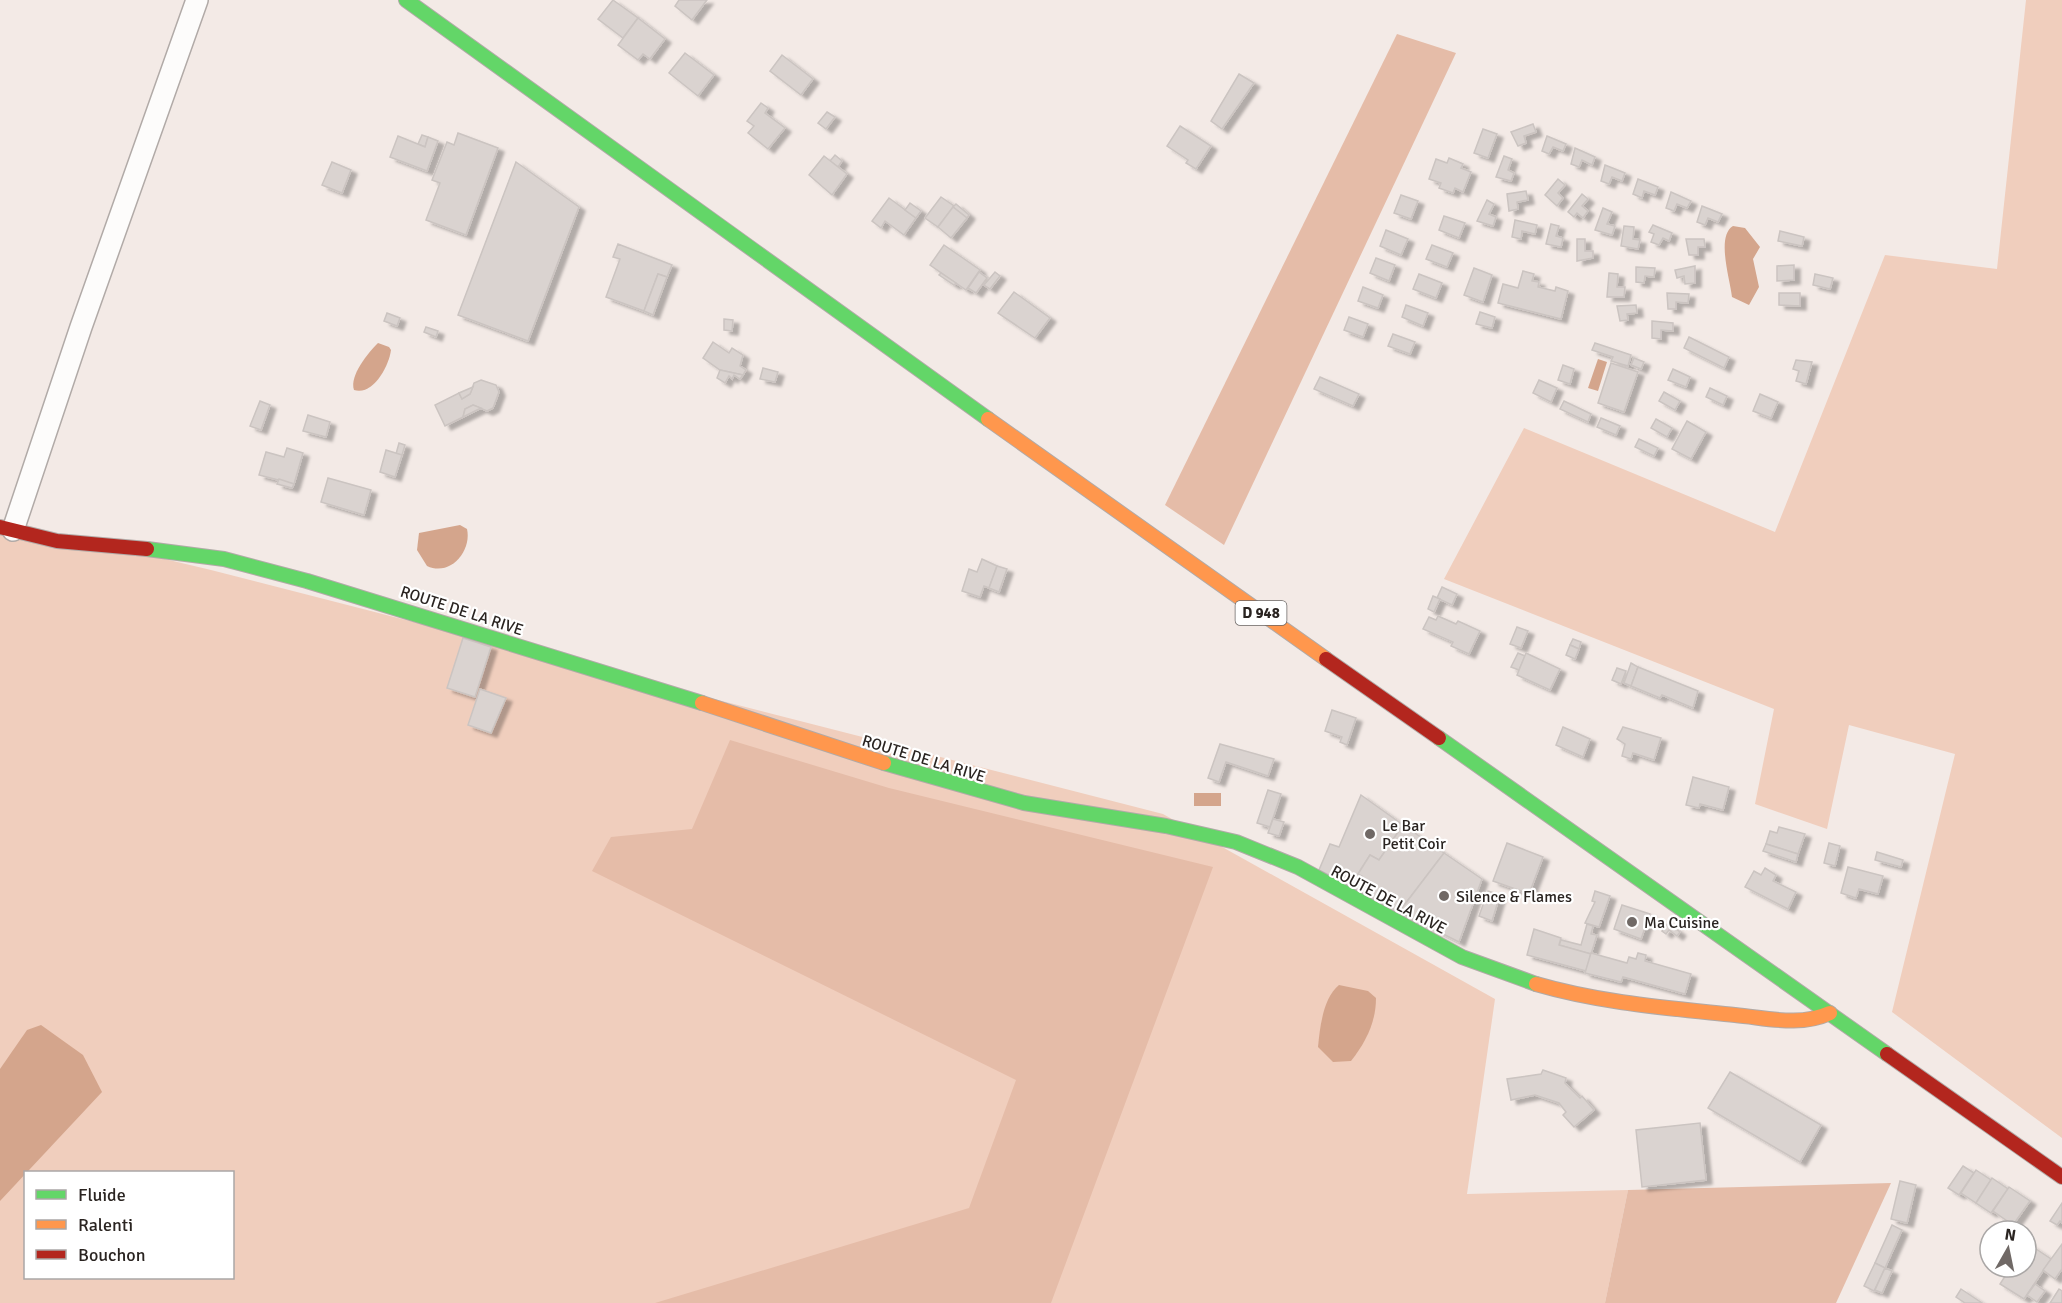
<svg xmlns="http://www.w3.org/2000/svg" width="2062" height="1303" viewBox="0 0 2062 1303" font-family="Signika,sans-serif">
  <style>
    .green { fill: #f0cebd; fill-rule: evenodd }
    .forest { fill: #e5bca8 }
    .water { fill: #d4a58c }
    .building { fill: #dad3d0; stroke: #cbc4c1; stroke-width: 1.5; filter: url(#shadow) }
    .lines { fill: none; stroke-linecap: round; stroke-linejoin: round }
    .street-casing { stroke: #b1aaa7; stroke-width: 24 }
    .fast-casing { stroke: #b1aaa7; stroke-width: 16 }
    .slow-casing { stroke: #b1aaa7; stroke-width: 16 }
    .jam-casing { stroke: #b1aaa7; stroke-width: 16 }
    .street { stroke: #fdfcfb; stroke-width: 21 }
    .fast { stroke: #63d668; stroke-width: 14 }
    .slow { stroke: #ff974d; stroke-width: 14 }
    .jam { stroke: #b3261e; stroke-width: 14 }
    .poi-dot { fill: #706966; stroke: #fff; stroke-width: 2 }
    .labels { text-anchor: middle; stroke-width: 4.5; stroke-linejoin: round; paint-order: stroke }
    .shield { fill: #fff; stroke: #6a6664; stroke-width: 1.5 }
    .shield-label { font-size: 15px; font-weight: bold; fill: #2a2421 }
    .street-label { font-size: 16px; fill: #2a2421; stroke: #fff }
    .poi-label { font-size: 16px; fill: #2a2421; stroke: #fff; text-anchor: start }
  </style>
  <defs>
    <filter id="shadow"><feDropShadow dx="6" dy="4" stdDeviation="1.5" flood-color="#0004"/></filter>
  </defs>
  <rect width="100%" height="100%" fill="#f3eae6"/>
  <g class="green">
    <path d="M2026,0h36v1138l-170,-126 63,-258 -106,-29 -22,104 -72,-25 19,-95 -330,-130 80,-151 251,104 110,-277 112,14z"/>
    <path d="M0,520l211,50 952,244 332,185 -28,195 161,-4 -23,113h-1605zM26,1172h206v106h-206z"/>
  </g>
  <g class="forest">
    <path d="M1397,34l59,19 -232,492 -59,-40z"/>
    <path d="M730,740l159,48 324,79 -162,436h-396l314,-95 47,-128 -424,-209 19,-34 81,-8z"/>
    <path d="M1891,1183l-55,120h-231l23,-113z"/>
  </g>
  <g class="water">
    <path d="M1733,226l12,2 15,19 -7,12 6,28 -10,18 -17,-8c-2,-18 -16,-61 1,-71z"/>
    <path d="M378,343l11,4 2,3c-2,16 -18,46 -37,40 -5,-14 14,-37 24,-47z"/>
    <path d="M1598,359l9,3 -9,29 -10,-3z"/>
    <path d="M460,525l7,4c5,22 -17,48 -40,37l-10,-16 2,-17z"/>
    <rect x="1194" y="793" width="27" height="13"/>
    <path d="M1339,985l29,6 8,7c0,24 -10,44 -25,63l-18,1 -15,-15c2,-20 5,-49 21,-62z"/>
    <path d="M41,1025l42,30 19,37 -102,109v-132l27,-39z"/>
  </g>
  <g class="building">
    <path d="M613,0l25,18 -15,20 -25,-19z"/>
    <path d="M679,0h28l-15,20 -17,-14z"/>
    <path d="M638,18l27,21 -15,20 -7,-5 -5,6 -20,-15z"/>
    <path d="M685,53l29,22 -16,21 -29,-23z"/>
    <path d="M782,55l31,24 -12,16 -31,-24z"/>
    <path d="M1239,74l15,9 -32,46 -11,-8z"/>
    <path d="M761,103l7,5 -3,5 20,15 -17,21 -20,-16 6,-7 -7,-5z"/>
    <path d="M827,112l8,5 -9,12 -8,-6z"/>
    <path d="M1533,124l3,8 -12,4 2,7 -8,3 -7,-14z"/>
    <path d="M1180,126l31,20 -15,23 -10,-6 2,-3 -21,-14z"/>
    <path d="M1483,129l14,5 -9,24 -14,-5z"/>
    <path d="M458,133l40,15 -32,87 -40,-15 14,-37 -8,-3 15,-38 7,3z"/>
    <path d="M422,135l6,2 -3,10 -7,-3z"/>
    <path d="M398,136l27,11 3,-10 10,4 -11,30 -37,-14z"/>
    <path d="M1547,136l19,8 -3,7 -10,-4 -4,7 -7,-3z"/>
    <path d="M1575,148l20,9 -3,8 -10,-5 -3,7 -8,-3z"/>
    <path d="M835,155l7,6 -4,6 -8,-6z"/>
    <path d="M824,156l23,18 -15,21 -23,-20z"/>
    <path d="M1504,156l8,3 -4,11 6,3 -3,8 -15,-4z"/>
    <path d="M1449,158l14,6 -2,4 10,4 -8,20 -8,-4 -2,5 -14,-5 2,-5 -12,-4 7,-20 11,4z"/>
    <path d="M332,162l19,8 -9,23 -20,-8z"/>
    <path d="M516,162l63,45 -51,134 -70,-26z"/>
    <path d="M1605,165l20,8 -3,8 -10,-4 -3,7 -8,-3z"/>
    <path d="M1558,179l7,6 -7,8 5,5 -6,8 -12,-11z"/>
    <path d="M1638,179l20,8 -3,8 -11,-4 -2,7 -9,-4z"/>
    <path d="M1526,191l2,9 -11,2 1,7 -9,2 -2,-17z"/>
    <path d="M1671,192l20,9 -4,7 -10,-4 -3,7 -8,-3z"/>
    <path d="M1582,194l6,5 -6,7 6,5 -5,7 -6,-5 -3,4 -6,-5z"/>
    <path d="M1401,195l17,6 -7,18 -17,-6z"/>
    <path d="M941,197l13,9 -16,21 -13,-9z"/>
    <path d="M889,198l27,20 -12,17 -19,-14 -4,7 -9,-7z"/>
    <path d="M1487,200l7,4 -5,10 7,3 -3,9 -16,-5z"/>
    <path d="M910,203l11,8 -5,7 -11,-8z"/>
    <path d="M956,204l13,11 -2,3 -14,-11z"/>
    <path d="M1702,206l20,8 -4,8 -10,-4 -3,7 -8,-3z"/>
    <path d="M953,207l14,11 -16,20 -13,-11z"/>
    <path d="M1603,208l9,4 -5,12 8,2 -3,9 -17,-5z"/>
    <path d="M1444,216l21,7 -6,15 -20,-8z"/>
    <path d="M1515,220l22,5 -2,9 -13,-3 -1,8 -9,-2z"/>
    <path d="M1551,224l8,2 -3,10 7,2 -2,9 -15,-3z"/>
    <path d="M1653,225l19,8 -3,8 -6,-3 -4,7 -8,-3 3,-8 -5,-2z"/>
    <path d="M1624,226l10,1 -1,12 7,1 -2,9 -17,-3z"/>
    <path d="M1386,230l22,9 -7,16 -21,-9z"/>
    <path d="M1780,231l24,6 -2,9 -24,-5z"/>
    <path d="M1577,239h8v12h8v7l-16,3z"/>
    <path d="M1686,239h18l1,8h-7v8h-9z"/>
    <path d="M618,244l54,21 -5,12 -9,-3 -14,37 -38,-14 14,-38 -7,-2z"/>
    <path d="M944,245l36,25 -14,20 -36,-25z"/>
    <path d="M1432,245l21,8 -6,14 -21,-8z"/>
    <path d="M1376,258l19,7 -6,16 -19,-8z"/>
    <path d="M1794,265v15l-17,1v-15z"/>
    <path d="M1695,266v17l-10,1 -1,-8 -7,2 -2,-8z"/>
    <path d="M1636,267l19,1 -1,9 -9,-1 -1,7 -8,-1z"/>
    <path d="M1474,268l18,7 -9,27 -19,-7z"/>
    <path d="M1523,271l11,3 -2,7 7,1 -1,5 17,4 1,-4 12,4 -7,28 -63,-16 5,-19 15,4z"/>
    <path d="M979,272l8,6 -11,15 -8,-5z"/>
    <path d="M995,272l5,4 -10,13 -6,-4z"/>
    <path d="M941,273l15,10 -2,2 -15,-10z"/>
    <path d="M1609,273l9,1 -1,13h8l-1,10h-17z"/>
    <path d="M658,274l9,3 -14,38 -9,-4z"/>
    <path d="M1419,274l23,9 -6,15 -23,-9z"/>
    <path d="M1815,274l18,4 -3,11 -17,-4z"/>
    <path d="M1363,287l20,8 -5,13 -20,-7z"/>
    <path d="M1014,292l36,26 -15,20 -37,-25z"/>
    <path d="M1667,293l22,1 -1,9 -12,-1v7h-8z"/>
    <path d="M1779,293h21v13l-21,-1z"/>
    <path d="M1406,305l22,8 -5,13 -21,-9z"/>
    <path d="M1636,305l1,8 -10,1 1,6 -8,1 -3,-15z"/>
    <path d="M1480,312l15,5 -3,11 -16,-4z"/>
    <path d="M387,313l13,5 -3,8 -13,-5z"/>
    <path d="M1349,317l19,7 -5,13 -19,-7z"/>
    <path d="M724,319l9,1 -1,11 -8,-1z"/>
    <path d="M1652,321l21,2v8l-12,-1v9l-9,-1z"/>
    <path d="M426,327l12,4 -2,6 -12,-5z"/>
    <path d="M1393,334l22,8 -5,12 -22,-8z"/>
    <path d="M1689,337l40,20 -5,11 -40,-20z"/>
    <path d="M713,342l16,11 3,-5 11,7 -3,11 6,4 -3,5 -23,-5 -17,-12z"/>
    <path d="M1595,343l36,12 -3,11 -17,-5 2,-4 -21,-7z"/>
    <path d="M1634,358l10,4 -3,7 -10,-4z"/>
    <path d="M1796,360l16,2 -6,22 -10,-3 3,-10 -6,-2z"/>
    <path d="M1611,363l27,9 -14,40 -26,-9z"/>
    <path d="M1563,365l11,4 -4,15 -12,-4z"/>
    <path d="M763,368l15,4 -3,10 -15,-3z"/>
    <path d="M1673,369l17,8 -4,10 -18,-7z"/>
    <path d="M720,370l23,5 -3,4 -6,-4 -2,4 -3,-3 -4,7 -8,-5z"/>
    <path d="M1320,377l39,17 -6,12 -39,-17z"/>
    <path d="M481,380l15,5 3,7 -6,16 -6,3 -14,-6 -8,4 -2,8 -18,9 -10,-21 24,-12 3,6 8,-5 4,-11z"/>
    <path d="M1539,380l18,8 -6,14 -18,-9z"/>
    <path d="M473,387l-3,7 -8,5 -3,-6z"/>
    <path d="M1710,388l17,8 -4,9 -17,-8z"/>
    <path d="M1664,392l16,9 -5,9 -16,-9z"/>
    <path d="M1760,394l18,8 -7,16 -18,-7z"/>
    <path d="M260,401l10,4 -9,25 -11,-4z"/>
    <path d="M1564,401l27,13 -3,8 -28,-13z"/>
    <path d="M473,405l8,3 -18,9 2,-8z"/>
    <path d="M308,415l22,7 -4,15 -23,-6z"/>
    <path d="M1601,418l19,8 -4,9 -19,-8z"/>
    <path d="M1656,419l16,9 -5,9 -16,-9z"/>
    <path d="M1687,421l19,11 -15,27 -19,-10z"/>
    <path d="M1639,439l19,9 -4,8 -19,-9z"/>
    <path d="M399,443l6,2 -3,10 -6,-1z"/>
    <path d="M287,448l16,5 -9,31 -35,-9 7,-23 18,5z"/>
    <path d="M386,450l16,5 -7,22 -15,-5z"/>
    <path d="M328,478l43,12 -7,25 -43,-13z"/>
    <path d="M279,479l15,5 -2,4 -15,-4z"/>
    <path d="M982,559l15,7 -8,22 -5,-2 -4,11 -18,-6 7,-22 8,3z"/>
    <path d="M997,566l10,3 -8,23 -10,-4z"/>
    <path d="M1442,587l15,7 -5,11 -15,-7z"/>
    <path d="M1433,596l7,3 -6,13 -6,-3z"/>
    <path d="M1438,616l18,8 2,-3 22,10 -11,23 -18,-8 2,-4 -30,-13 6,-12 7,3z"/>
    <path d="M1517,627l11,4 -7,17 -11,-4z"/>
    <path d="M463,638l28,9 -16,50 -28,-9z"/>
    <path d="M1573,639l8,3 -2,7 -9,-4z"/>
    <path d="M1570,645l9,4 -4,10 -9,-4z"/>
    <path d="M1518,653l7,3 -6,14 -8,-3z"/>
    <path d="M1526,653l34,16 -10,21 -33,-15z"/>
    <path d="M1631,663l7,4 -7,19 -7,-3z"/>
    <path d="M1638,667l60,24 -5,17 -31,-13 -2,3 -29,-12z"/>
    <path d="M1617,668l9,3 -5,13 -9,-4z"/>
    <path d="M480,689l26,9 -15,35 -23,-8z"/>
    <path d="M1332,710l24,8 -9,27 -7,-3 2,-5 -17,-6z"/>
    <path d="M1563,727l27,12 -7,18 -27,-12z"/>
    <path d="M1623,727l38,11 -7,22 -21,-7 -2,6 -9,-3 3,-12 -8,-5z"/>
    <path d="M1220,744l54,15 -6,17 -42,-14 -7,20 -11,-4z"/>
    <path d="M1693,777l36,10 -6,23 -23,-6 -1,4 -13,-3z"/>
    <path d="M1268,790l13,4 -11,33 -13,-4z"/>
    <path d="M1361,795l42,30 -24,35 -9,-5 -12,19 4,2 -8,12 -35,-18 11,-26 9,3z"/>
    <path d="M1273,819l11,3 -5,14 -11,-3z"/>
    <path d="M1403,825l41,28 -45,59 -45,-24 8,-12 -4,-2 12,-19 9,5z"/>
    <path d="M1779,827l26,7 -7,20 -32,-10 4,-13 7,2z"/>
    <path d="M1507,843l36,14 -14,37 -36,-13z"/>
    <path d="M1829,843l11,3 -5,20 -11,-3z"/>
    <path d="M1766,844l32,10 -2,8 -33,-11z"/>
    <path d="M1877,852l26,8 -2,7 -26,-7z"/>
    <path d="M1444,853l38,26 -23,63 -60,-30z"/>
    <path d="M1848,867l35,9 -5,18 -19,-5 -3,9 -15,-5z"/>
    <path d="M1765,868l11,7 -3,6 23,11 -8,17 -43,-22 9,-16 7,4z"/>
    <path d="M1488,891l12,4 -8,26 -13,-5z"/>
    <path d="M1595,891l15,5 -11,31 -14,-4 10,-21 -3,-1z"/>
    <path d="M1622,905l28,9 -9,25 -27,-10z"/>
    <path d="M1668,923l12,9 -3,4 -8,-6 -3,4 -4,-3z"/>
    <path d="M1587,924l6,2 -2,8 6,1 -6,19 -32,-9 2,-5 20,5z"/>
    <path d="M1534,929l27,9 -2,7 32,9 -5,17 -59,-16z"/>
    <path d="M1591,953l36,10 2,-6 7,2 2,-6 8,2 -1,6 46,13 -6,20 -62,-17 -2,5 -36,-9z"/>
    <path d="M1543,1070l23,8 -1,5 15,15 2,-2 12,14 -20,17 -11,-12 3,-3 -7,-9 -24,-8 -24,5 -4,-21 34,-5z"/>
    <path d="M1730,1072l91,53 -21,37 -92,-54z"/>
    <path d="M1700,1123l6,57 -64,7 -6,-57z"/>
    <path d="M1963,1166l11,7 -15,22 -11,-7z"/>
    <path d="M1976,1170l15,10 -15,23 -15,-10z"/>
    <path d="M1992,1178l16,11 -17,24 -15,-10z"/>
    <path d="M1900,1181l16,4 -9,38 -16,-4z"/>
    <path d="M2009,1187l21,14 -17,24 -20,-14z"/>
    <path d="M2062,1203v20l-2,-2 -3,4 -7,-4z"/>
    <path d="M1892,1225l10,5 -17,38 -10,-5z"/>
    <path d="M2027,1243l24,16 -27,40 -24,-15 11,-17h15z"/>
    <path d="M2062,1244v25l-7,10 -12,-9z"/>
    <path d="M1875,1263l10,5 -11,23 -10,-5z"/>
    <path d="M1885,1268l7,3 -10,22 -7,-3z"/>
    <path d="M2035,1284l10,7 -8,11 -10,-7z"/>
    <path d="M1961,1289l21,14h-17l-9,-6z"/>
    <path d="M2059,1289l3,2v12h-12z"/>
  </g>
  <g class="lines">
    <defs>
      <path id="street" d="M13,530l68,-203 116,-327"/>
      <g id="fast">
        <path d="M406,0l582,419"/>
        <path d="M147,549l77,10 83,22 395,122"/>
        <path d="M1439,738l448,316"/>
        <path d="M884,763l140,40 142,23 70,16 62,25 164,90 74,27"/>
      </g>
      <g id="slow">
        <path d="M988,419l338,240"/>
        <path d="M702,703l182,60"/>
        <path d="M1536,984c65,19 132,24 199,31 33,3 64,12 95,-2"/>
      </g>
      <g id="jam">
        <path d="M0,527l57,14 90,8"/>
        <path d="M1326,659l113,79"/>
        <path d="M1887,1054l175,123"/>
      </g>
    </defs>
    <use href="#street" class="street-casing"/>
    <use href="#fast" class="fast-casing"/>
    <use href="#slow" class="slow-casing"/>
    <use href="#jam" class="jam-casing"/>
    <use href="#street" class="street"/>
    <use href="#fast" class="fast"/>
    <use href="#slow" class="slow"/>
    <use href="#jam" class="jam"/>
  </g>
  <g class="poi-dot">
    <circle cx="1370" cy="834" r="6"/>
    <circle cx="1444" cy="896" r="6"/>
    <circle cx="1632" cy="922" r="6"/>
  </g>
  <g class="labels">
    <rect class="shield" x="1235.5" y="601" width="51" height="24" rx="4.5"/>
    <g class="shield-label">
      <text x="1261" y="618">D 948</text>
    </g>
    <g class="street-label">
      <text transform="translate(462 610) rotate(18)" y="6">ROUTE DE LA RIVE</text>
      <text transform="translate(924 758) rotate(17)" y="6">ROUTE DE LA RIVE</text>
      <text transform="translate(1389 899) rotate(28)" y="6">ROUTE DE LA RIVE</text>
    </g>
    <g class="poi-label">
      <text x="1382" y="831">Le Bar<tspan x="1382" dy="18">Petit Coir</tspan></text>
      <text x="1456" y="902">Silence &amp; Flames</text>
      <text x="1644" y="928">Ma Cuisine</text>
    </g>
  </g>
  <rect x="24" y="1171" width="210" height="108" fill="#ffffff" stroke="#aaa7a6" stroke-width="1.5"/>
  <rect x="36" y="1190" width="30" height="9" fill="#63d668" stroke="#aaa7a6" stroke-width="1.5"/>
  <text x="78" y="1201" font-size="18" fill="#2a2421">Fluide</text>
  <rect x="36" y="1220" width="30" height="9" fill="#ff974d" stroke="#aaa7a6" stroke-width="1.5"/>
  <text x="78" y="1231" font-size="18" fill="#2a2421">Ralenti</text>
  <rect x="36" y="1250" width="30" height="9" fill="#b3261e" stroke="#aaa7a6" stroke-width="1.5"/>
  <text x="78" y="1261" font-size="18" fill="#2a2421">Bouchon</text>
  <g transform="translate(2008 1249) rotate(9)"><circle r="28" fill="#ffffff" stroke="#aaa7a6" stroke-width="1.5"/>
  <path d="M0-4.5L10 22L0 15L-10 22Z" fill="#706966"/>
  <text y="-9" font-size="16" font-weight="bold" text-anchor="middle" fill="#2a2421">N</text>
  </g>
</svg>
